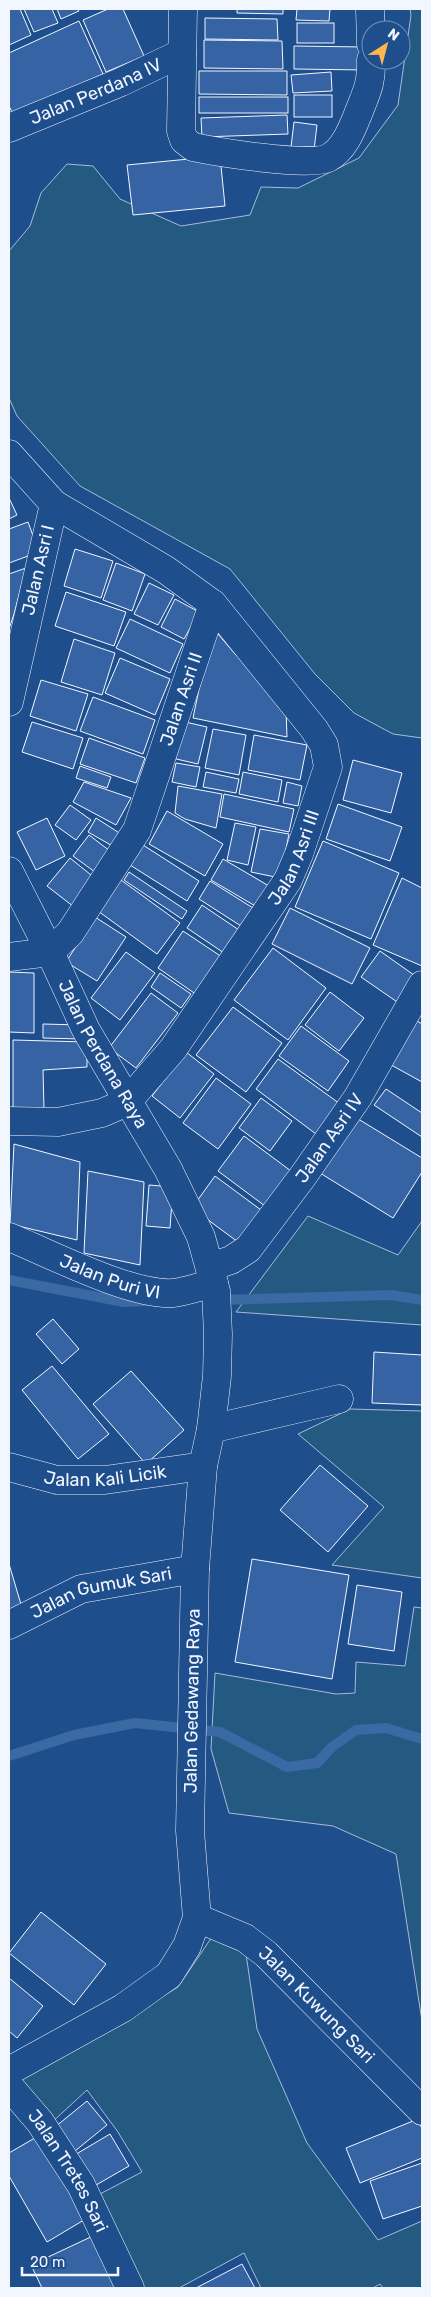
<svg xmlns="http://www.w3.org/2000/svg" width="431" height="2297" viewBox="0 0 431 2297" font-family="Rubik,sans-serif">
  <style>
    .green { fill: #245a82; stroke: #a8bbd7 }
    .lines { fill: none; stroke-linecap: round; stroke-linejoin: round }
    .stream { stroke: #3b69a3; stroke-width: 10 }
    .building { fill: #3563a3; stroke: #f2f6ff }
    .minor-casing { stroke: #f2f6ff; stroke-width: 29 }
    .minor { stroke: #1f4e8c; stroke-width: 28 }
    .labels { text-anchor: middle; stroke-width: 4; stroke-linejoin: round; paint-order: stroke }
    .street-label { font-size: 18px; fill: #f2f6ff; stroke: #1f4e8c }
  </style>
  <rect width="100%" height="100%" fill="#1f4e8c"/>
  <g class="green">
    <path d="M410,9h12v729l-29,-4 -39,-21 -39,-39 -85,-105 -150,-83 -63,-70 -8,-18v-147l21,-25 11,-33 26,-29 26,2 27,33 61,27 69,-11 11,-28 37,1 61,-30 39,-53 13,-90z"/>
    <path d="M308,1216l90,39 24,-34v104l-186,-13z"/>
    <path d="M350,1409l72,2v167l-90,-13 52,-58 -86,-73z"/>
    <path d="M414,1607l8,1v413l-26,-167 -63,-28 -104,-13 -18,-64 4,-76 121,21 19,-1 1,-31 49,4z"/>
    <path d="M214,1934l31,13 12,82 50,114 71,97 44,-19v67h-39l-3,-4 -7,4h-112l-17,-35 -65,35h-39l-44,-92 46,-24 -24,-40 -31,-42 -37,34 -41,-47 103,-49 66,-41z"/>
  </g>
  <g class="lines">
    <g class="stream">
      <path d="M9,1280l115,22 22,-1"/>
      <path d="M218,1300l173,-5 31,5"/>
      <path d="M9,1756l65,-21 61,-12 85,9 67,35 30,-4 15,-16 24,-17 30,-2 36,11"/>
    </g>
  </g>
  <g class="building">
    <path d="M9,9h11l11,26 -22,10z"/>
    <path d="M24,9h28l6,14 -24,9z"/>
    <path d="M57,9h21l1,2 -18,8z"/>
    <path d="M108,9h15l21,47 -38,16 -23,-52z"/>
    <path d="M237,9h46v5l-46,-1z"/>
    <path d="M297,9h33l-1,12 -33,-1z"/>
    <path d="M205,18l72,1 1,21 -73,-1z"/>
    <path d="M79,21l24,53 -90,40 -4,-8v-53z"/>
    <rect x="297" y="23" width="37" height="20"/>
    <path d="M204,40l78,1 1,28 -79,-1z"/>
    <path d="M294,46l70,1v23l-70,-1z"/>
    <path d="M199,71h88v24l-88,-1z"/>
    <path d="M331,72l1,19 -39,2 -2,-18z"/>
    <rect x="294" y="95" width="38" height="22"/>
    <rect x="199" y="97" width="89" height="16"/>
    <path d="M287,115l1,19 -86,3 -1,-19z"/>
    <path d="M294,122l23,3 -3,25 -23,-3z"/>
    <path d="M220,156l5,50 -92,9 -6,-50z"/>
    <path d="M9,498l8,17 -8,4z"/>
    <path d="M28,522l11,30 -30,11v-34z"/>
    <path d="M75,549l38,12 -12,37 -37,-12z"/>
    <path d="M116,563l29,11 -13,37 -29,-11z"/>
    <path d="M26,568l-12,46 -5,15v-55z"/>
    <path d="M149,583l25,12 -16,30 -24,-11z"/>
    <path d="M66,592l60,20 -12,34 -59,-20z"/>
    <path d="M175,599l24,13 -15,27 -23,-12z"/>
    <path d="M130,619l53,25 -13,29 -54,-25z"/>
    <path d="M212,627l24,28 32,30 18,23 1,29 -94,-19z"/>
    <path d="M74,639l41,14 -13,42 -41,-13z"/>
    <path d="M120,658l50,21 -15,36 -50,-22z"/>
    <path d="M41,680l47,14 -12,37 -46,-15z"/>
    <path d="M93,697l62,23 -12,34 -63,-23z"/>
    <path d="M181,721l26,6 -9,37 -26,-6z"/>
    <path d="M32,722l51,16 -10,31 -51,-17z"/>
    <path d="M213,729l33,6 -7,40 -34,-7z"/>
    <path d="M254,735l53,10 -7,35 -52,-10z"/>
    <path d="M89,738l56,20 -9,25 -56,-19z"/>
    <path d="M353,760l49,13 -11,40 -48,-13z"/>
    <path d="M176,763l24,4 -4,20 -24,-5z"/>
    <path d="M80,766l31,11 -4,11 -31,-10z"/>
    <path d="M206,772l33,7 -3,14 -33,-6z"/>
    <path d="M243,772l39,8 -4,22 -39,-8z"/>
    <path d="M84,782l47,16 -15,27 -43,-23z"/>
    <path d="M287,782l15,4 -4,20 -15,-3z"/>
    <path d="M178,786l44,8 -6,34 -31,-9 -10,-6z"/>
    <path d="M224,794l70,15 -5,23 -69,-15z"/>
    <path d="M338,804l64,23 -12,34 -64,-22z"/>
    <path d="M70,805l21,15 -15,20 -21,-15z"/>
    <path d="M167,811l56,33 -18,32 -56,-32z"/>
    <path d="M47,818l18,38 -29,14 -19,-38z"/>
    <path d="M96,818l28,18 -8,12 -28,-16z"/>
    <path d="M235,823l21,4 -8,38 -21,-5z"/>
    <path d="M260,829l29,5 -9,44 -29,-6z"/>
    <path d="M89,835l21,16 -15,21 -22,-16z"/>
    <path d="M323,841l76,32 -28,66 -76,-32z"/>
    <path d="M143,845l56,36 -12,20 -57,-36z"/>
    <path d="M70,858l26,21 -22,28 -27,-21z"/>
    <path d="M223,859l46,27 -12,21 -46,-27z"/>
    <path d="M129,872l58,39 -5,8 -58,-39z"/>
    <path d="M402,878l20,10v78l-49,-21z"/>
    <path d="M121,880l59,43 -23,31 -59,-43z"/>
    <path d="M210,881l43,27 -12,18 -42,-27z"/>
    <path d="M202,905l37,25 -15,23 -37,-25z"/>
    <path d="M290,908l80,40 -18,36 -80,-40z"/>
    <path d="M95,917l31,20 -29,44 -31,-19z"/>
    <path d="M183,931l39,26 -25,38 -39,-27z"/>
    <path d="M273,948l53,40 -38,52 -54,-40z"/>
    <path d="M380,951l41,29 -18,26 -42,-29z"/>
    <path d="M126,952l29,21 -35,47 -29,-22z"/>
    <path d="M9,972l25,1v60l-25,-1z"/>
    <path d="M160,973l31,21 -10,14 -30,-21z"/>
    <path d="M330,992l34,26 -25,33 -34,-26z"/>
    <path d="M151,993l27,20 -42,55 -27,-20z"/>
    <path d="M233,1007l49,36 -36,49 -50,-37z"/>
    <path d="M409,1016l13,8v58l-38,-21z"/>
    <path d="M43,1024l38,1v14l-38,-1z"/>
    <path d="M301,1026l48,35 -21,30 -49,-35z"/>
    <path d="M13,1040l74,2v25l-44,3 1,40h-31z"/>
    <path d="M186,1052l28,22 -34,44 -28,-22z"/>
    <path d="M278,1059l65,47 -23,31 -64,-48z"/>
    <path d="M216,1078l35,26 -33,45 -35,-26z"/>
    <path d="M386,1089l36,24v24l-48,-32z"/>
    <path d="M261,1098l31,23 -22,30 -31,-23z"/>
    <path d="M355,1117l67,41v14l-29,46 -73,-45z"/>
    <path d="M244,1136l51,38 -26,35 -51,-38z"/>
    <path d="M14,1144l66,18 -3,78 -67,-16z"/>
    <path d="M88,1171l56,11 -4,83 -56,-12z"/>
    <path d="M215,1176l46,34 -23,32 -46,-34z"/>
    <path d="M149,1185l24,2 -3,41 -24,-2z"/>
    <path d="M53,1319l26,30 -17,15 -26,-30z"/>
    <path d="M374,1352l48,3v50l-50,-2z"/>
    <path d="M52,1366l57,68 -31,25 -56,-69z"/>
    <path d="M131,1371l53,59 -38,34 -53,-60z"/>
    <path d="M320,1465l48,41 -40,46 -48,-42z"/>
    <path d="M252,1559l97,16 -17,104 -97,-17z"/>
    <path d="M9,1564l14,47 -14,5z"/>
    <path d="M357,1585l45,7 -8,59 -46,-7z"/>
    <path d="M41,1912l65,52 -32,41 -65,-52z"/>
    <path d="M9,1978l34,28 -26,32 -8,-7z"/>
    <path d="M87,2101l20,24 -32,26 -20,-24z"/>
    <path d="M418,2119l4,10v29l-62,25 -14,-35z"/>
    <path d="M110,2134l19,32 -38,22 -18,-32z"/>
    <path d="M40,2135l49,82 -42,25 -38,-66v-23z"/>
    <path d="M422,2163v43l-39,13 -13,-38z"/>
    <path d="M95,2235l25,53h-78l-11,-23z"/>
    <path d="M242,2264l13,24h-59z"/>
  </g>
  <g class="lines">
    <defs>
      <g id="minor">
        <path d="M183,9l-2,122 3,9 9,7c24,5 116,20 135,11 16,-8 24,-29 30,-44 8,-21 14,-30 13,-54"/>
        <path d="M370,9l1,35"/>
        <path id="s1" d="M9,128l112,-46 61,-29"/>
        <path d="M9,454l45,50 -45,198"/>
        <path id="s2" d="M9,871l41,81 36,78 82,139 33,68 15,54 2,43 -1,42 -6,53 -8,37 -8,103 -5,262 7,87 -10,28 -18,29 -46,33 -114,63"/>
        <path id="s3" d="M9,957l41,-5 20,-19 67,-103 76,-226 -47,-34 -112,-66"/>
        <path id="s4" d="M9,1121l49,1 44,-9 25,-11 46,-53 115,-169 11,-26 29,-87 -4,-22 -10,-16 -101,-125"/>
        <path id="s5" d="M9,1237c40,16 122,59 164,56 13,-1 28,-7 41,-10"/>
        <path id="s6" d="M210,1267l21,-7 17,-11 55,-73 55,-79 64,-112"/>
        <path d="M211,1429l128,-30"/>
        <path id="s7" d="M9,1467l48,13h48l98,-14"/>
        <path id="s8" d="M9,1625l72,-36 114,-20"/>
        <path id="s9" d="M197,1918l48,20 21,16 156,157"/>
        <path id="s10" d="M9,2086l31,36 41,63 49,103"/>
      </g>
    </defs>
    <use href="#minor" class="minor-casing"/>
    <use href="#minor" class="minor"/>
  </g>
  <g class="labels">
    <g class="street-label">
      <text dy="6" stroke="none"><textPath href="#s1" startOffset="94">Jalan Perdana IV</textPath></text>
      <text transform="translate(38 570) rotate(-77)" y="6">Jalan Asri I</text>
      <text dy="6" stroke="none"><textPath href="#s3" startOffset="330">Jalan Asri II</textPath></text>
      <text dy="6" stroke="none"><textPath href="#s4" startOffset="419">Jalan Asri III</textPath></text>
      <text dy="6" stroke="none"><textPath href="#s2" startOffset="206">Jalan Perdana Raya</textPath></text>
      <text dy="6" stroke="none"><textPath href="#s6" startOffset="180">Jalan Asri IV</textPath></text>
      <text dy="6" stroke="none"><textPath href="#s5" startOffset="109">Jalan Puri VI</textPath></text>
      <text dy="6" stroke="none"><textPath href="#s7" startOffset="98">Jalan Kali Licik</textPath></text>
      <text dy="6" stroke="none"><textPath href="#s8" startOffset="99">Jalan Gumuk Sari</textPath></text>
      <text transform="translate(192 1701) rotate(-89)" y="6">Jalan Gedawang Raya</text>
      <text dy="6" stroke="none"><textPath href="#s9" startOffset="150">Jalan Kuwung Sari</textPath></text>
      <text dy="6" stroke="none"><textPath href="#s10" startOffset="104">Jalan Tretes Sari</textPath></text>
    </g>
  </g>
  <rect width="431" height="2297" fill="none" stroke="#f2f6ff" stroke-width="20"/>
  <g transform="translate(386 45) rotate(36)"><circle r="24" fill="#1f4e8c" stroke="#7391ba"/>
  <path d="M0-4L9 19L0 12L-9 19Z" fill="#ffb74d"/>
  <text y="-8" font-size="14" font-weight="bold" text-anchor="middle" fill="#f2f6ff">N</text>
  </g>
  <path d="M22 2267v8h96v-8" fill="none" stroke="#f2f6ff" stroke-width="2.5"/>
  <text x="30" y="2267" font-size="15" fill="#f2f6ff" stroke="#1f4e8c" stroke-width="4" paint-order="stroke">20 m</text>
</svg>
